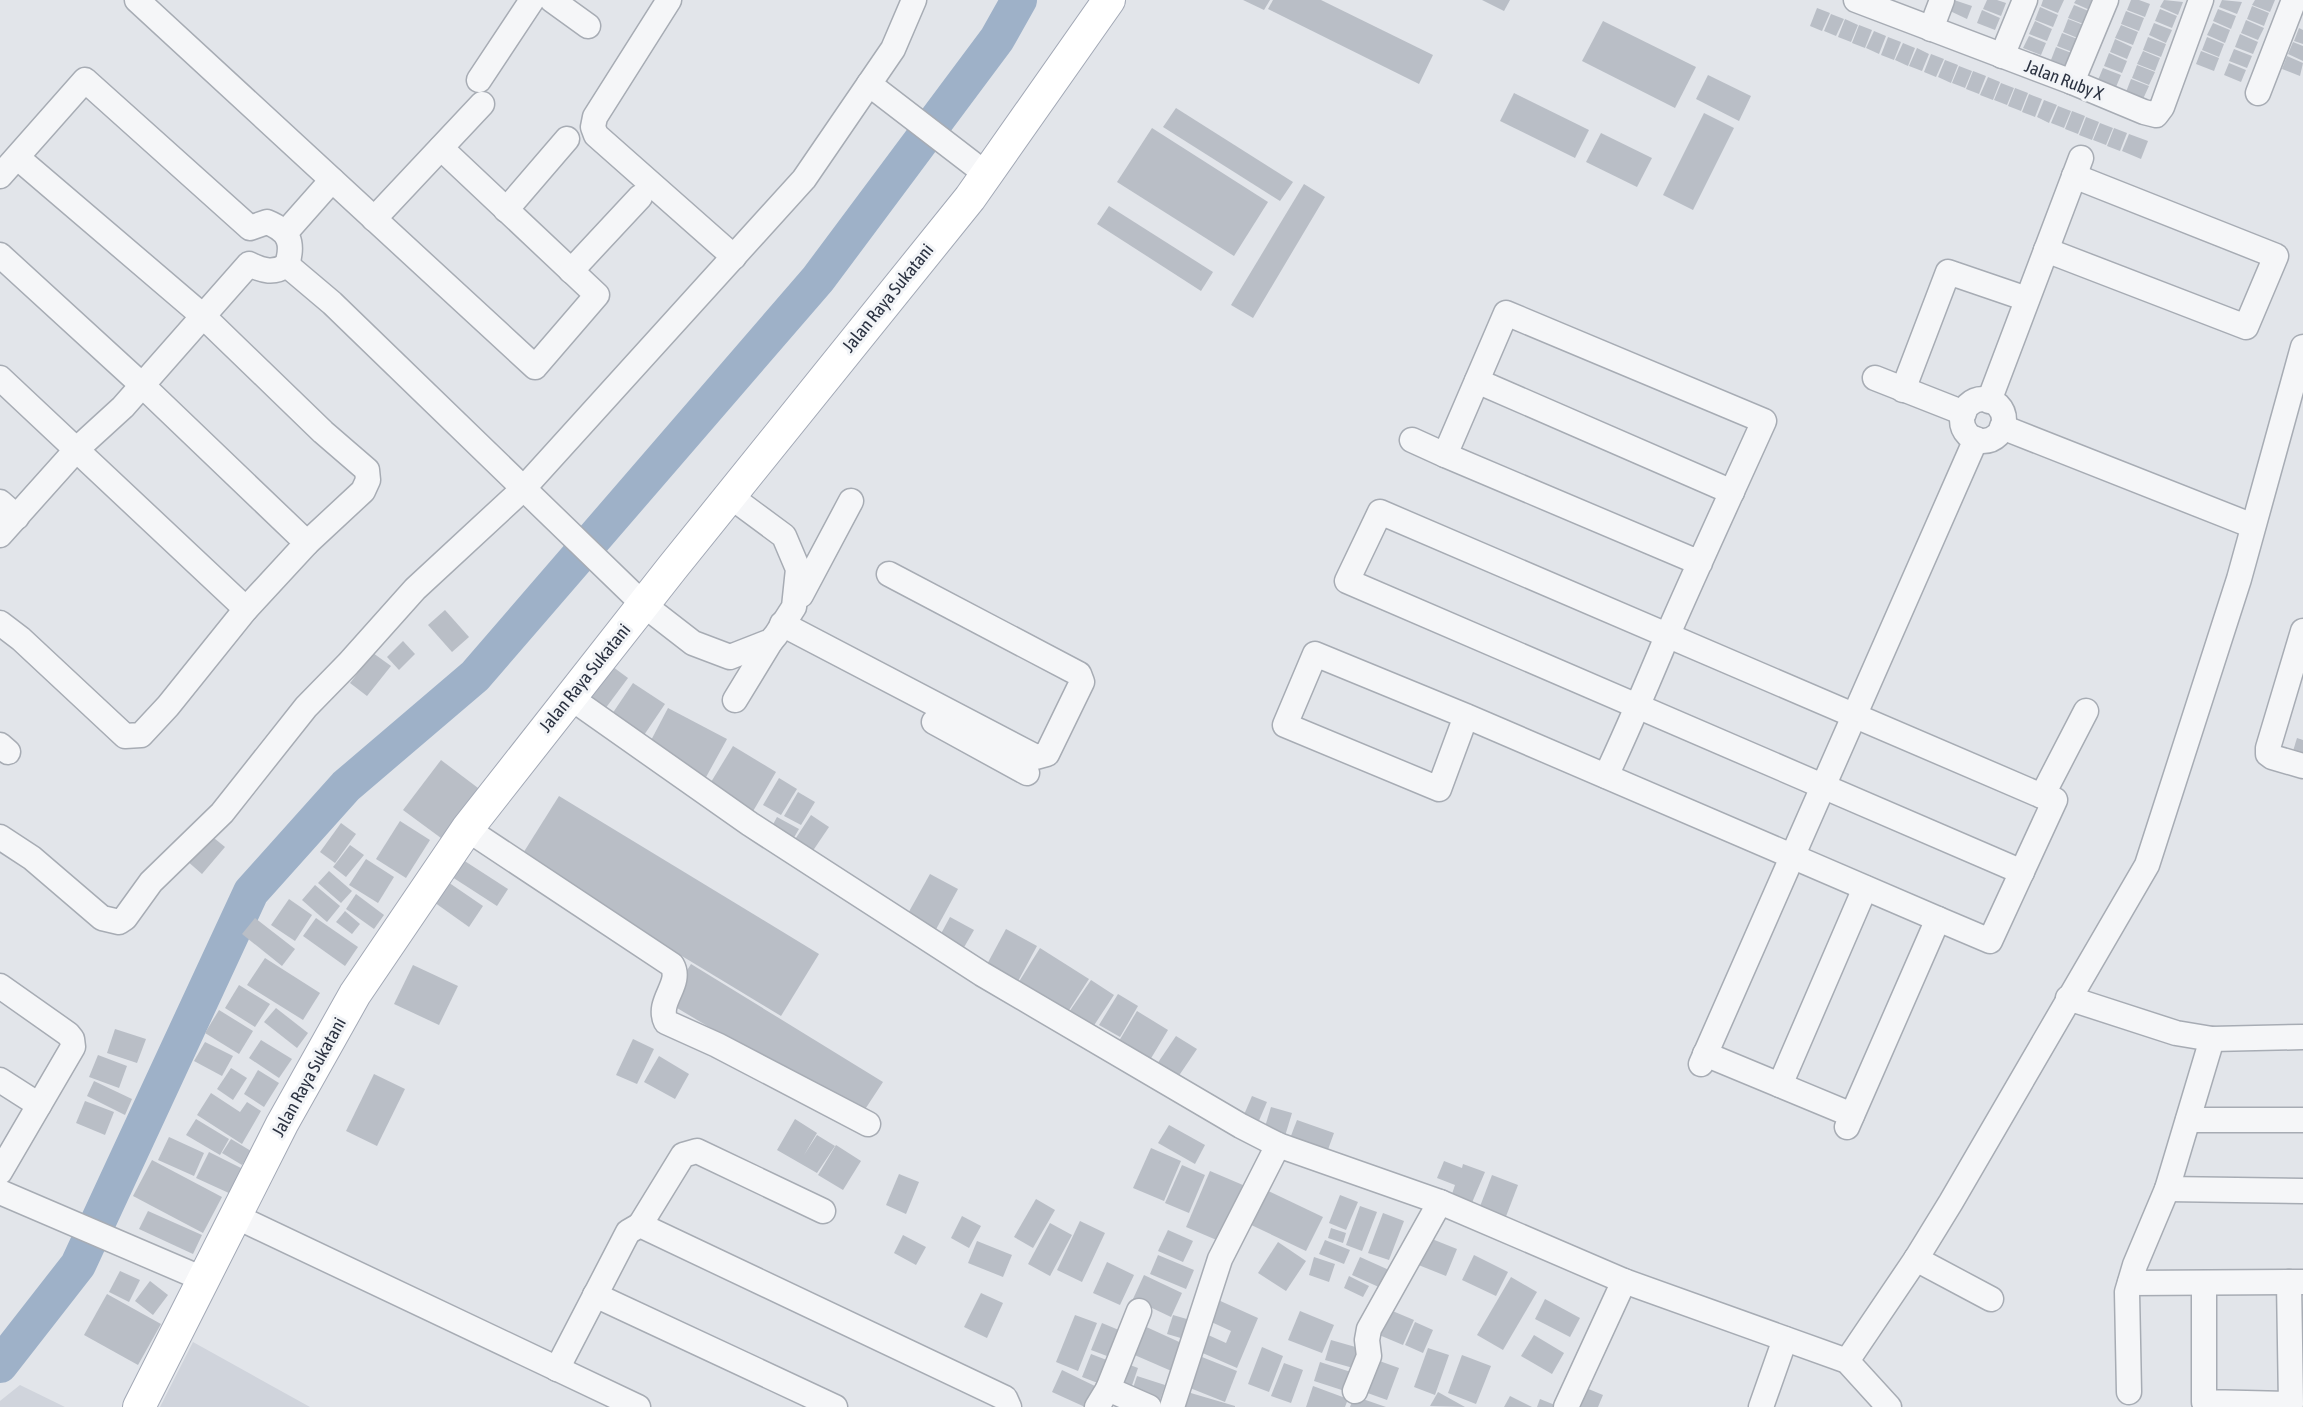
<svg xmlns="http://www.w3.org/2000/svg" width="2303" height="1407" viewBox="0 0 2303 1407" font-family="'Asap Condensed',sans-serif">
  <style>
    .built { fill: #d0d4dc }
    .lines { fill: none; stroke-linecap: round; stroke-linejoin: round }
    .river { stroke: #9eb1c8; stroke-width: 36 }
    .building { fill: #b9bec6 }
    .minor-casing { stroke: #a7acb4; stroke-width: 27 }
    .major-casing { stroke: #a2a8b5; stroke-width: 34 }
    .minor { stroke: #f5f6f8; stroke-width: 24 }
    .major { stroke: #fff; stroke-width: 32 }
    .labels { text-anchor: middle; stroke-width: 6; stroke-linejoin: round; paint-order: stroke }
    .street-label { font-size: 18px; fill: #2b3241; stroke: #f2f4f7 }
  </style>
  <rect width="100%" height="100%" fill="#e2e5ea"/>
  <g class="built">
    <path d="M193,1342l117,65h-150z"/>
    <path d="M20,1385l45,22h-65v-6z"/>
  </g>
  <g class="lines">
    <path class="river" d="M0,1365l78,-100 173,-373 95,-106 129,-110 343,-397 179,-240 22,-39"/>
  </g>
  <g class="building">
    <path d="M1243,0h27l-6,10z"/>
    <path d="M1273,0h48l112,55 -14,29 -151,-75z"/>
    <path d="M1482,0h28l-6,11z"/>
    <path d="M1954,0l18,6 -5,13 -17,-8z"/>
    <path d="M1987,0h10l9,3 -5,13 -18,-7z"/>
    <path d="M2043,0h21l-6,13 -17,-7z"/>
    <path d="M2076,0h20l-4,11 -18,-8z"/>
    <path d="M2131,0h8l11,4 -5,13 -18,-7z"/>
    <path d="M2164,0l19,2 -5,13 -18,-8z"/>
    <path d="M2222,0l20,2 -5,12 -18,-7z"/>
    <path d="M2255,0h20l-5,12 -18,-7z"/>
    <path d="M2074,5l17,7 -5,13 -18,-7z"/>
    <path d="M2252,6l17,7 -5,13 -17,-7z"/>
    <path d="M2040,7l18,8 -5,12 -18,-7z"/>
    <path d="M1817,8l13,5 -8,18 -12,-5z"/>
    <path d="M2160,9l17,7 -5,12 -17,-7z"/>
    <path d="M2218,9l18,7 -5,13 -18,-8z"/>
    <path d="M1982,10l18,8 -5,12 -18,-7z"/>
    <path d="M2126,11l18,7 -5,13 -18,-7z"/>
    <path d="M1831,14l13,5 -8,17 -12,-5z"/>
    <path d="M1845,19l13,6 -7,17 -13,-5z"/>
    <path d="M2068,19l18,7 -6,13 -17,-7z"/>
    <path d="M2246,20l18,8 -6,12 -17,-7z"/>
    <path d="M1603,21l93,46 -21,41 -93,-47z"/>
    <path d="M2035,21l17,8 -5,12 -18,-7z"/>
    <path d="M2154,23l18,7 -6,13 -17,-8z"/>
    <path d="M2213,23l17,7 -5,13 -18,-8z"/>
    <path d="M1859,25l13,5 -7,18 -13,-5z"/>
    <path d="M2121,25l17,7 -5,13 -18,-7z"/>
    <path d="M2299,28l4,2v14l-9,-3z"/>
    <path d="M1874,31l12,5 -7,18 -13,-6z"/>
    <path d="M2062,33l18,7 -5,13 -18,-7z"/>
    <path d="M2240,34l18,8 -5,12 -18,-7z"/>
    <path d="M2029,36l17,7 -5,12 -18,-7z"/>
    <path d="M1888,37l13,5 -7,18 -13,-5z"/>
    <path d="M2148,37l18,7 -5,13 -18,-7z"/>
    <path d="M2207,37l17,7 -5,13 -17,-7z"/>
    <path d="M2115,39l17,8 -5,12 -17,-7z"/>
    <path d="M2293,42l10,4v15l-15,-7z"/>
    <path d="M1903,43l12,5 -7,18 -13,-6z"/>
    <path d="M2056,47l18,7 -5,13 -18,-7z"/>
    <path d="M1917,48l12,6 -7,17 -13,-5z"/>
    <path d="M2234,49l18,7 -5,12 -18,-7z"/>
    <path d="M2143,51l17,7 -5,13 -18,-7z"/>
    <path d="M2201,51l18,7 -5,13 -18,-7z"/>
    <path d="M2109,53l18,8 -5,12 -18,-7z"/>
    <path d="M1931,54l13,5 -8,18 -12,-5z"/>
    <path d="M2287,56l16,7 -3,13 -18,-7z"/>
    <path d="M1945,60l13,5 -7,18 -13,-6z"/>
    <path d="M2229,63l17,7 -5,12 -17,-7z"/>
    <path d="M2137,65l18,7 -6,13 -17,-7z"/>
    <path d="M1959,66l13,5 -7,17 -13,-5z"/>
    <path d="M2103,68l18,7 -5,12 -18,-7z"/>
    <path d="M1973,71l13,5 -7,18 -13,-5z"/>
    <path d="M1708,75l43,21 -12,25 -43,-22z"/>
    <path d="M1988,77l12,5 -7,18 -13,-5z"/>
    <path d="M2131,79l18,7 -6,13 -17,-7z"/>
    <path d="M2001,83l13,5 -7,17 -13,-5z"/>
    <path d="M2015,88l13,5 -7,18 -13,-5z"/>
    <path d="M1514,93l75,37 -14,28 -75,-37z"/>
    <path d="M2029,94l13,5 -7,18 -13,-5z"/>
    <path d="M2044,100l13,5 -8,18 -12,-6z"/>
    <path d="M2058,106l13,5 -7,17 -13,-5z"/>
    <path d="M1176,108l117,74 -13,19 -117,-74z"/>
    <path d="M2072,111l13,5 -7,18 -13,-5z"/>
    <path d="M1704,113l30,15 -41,82 -30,-15z"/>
    <path d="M2086,117l13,5 -7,18 -13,-5z"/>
    <path d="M2100,123l13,5 -7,17 -13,-5z"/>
    <path d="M1152,128l116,74 -34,54 -117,-74z"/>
    <path d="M2114,128l13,5 -7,18 -13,-5z"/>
    <path d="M1601,133l51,25 -15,29 -51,-25z"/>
    <path d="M2129,134l19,7 -7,18 -19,-8z"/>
    <path d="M1304,184l21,13 -72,121 -22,-13z"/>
    <path d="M1109,206l104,66 -12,19 -104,-67z"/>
    <path d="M445,610l24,27 -17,15 -24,-27z"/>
    <path d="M403,641l12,13 -16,16 -12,-13z"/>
    <path d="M373,653l18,13 -24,30 -17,-13z"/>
    <path d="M609,664l19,14 -26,35 -20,-14z"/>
    <path d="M633,683l32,21 -25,37 -32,-21z"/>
    <path d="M668,708l59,31 -22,40 -58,-31z"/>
    <path d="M2297,738l6,2v15l-10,-4z"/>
    <path d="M733,746l43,26 -24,41 -44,-26z"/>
    <path d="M441,760l41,31 -37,50 -42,-31z"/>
    <path d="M779,778l18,11 -16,26 -18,-10z"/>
    <path d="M798,792l17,10 -14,23 -17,-9z"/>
    <path d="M559,796l260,158 -38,62 -261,-158z"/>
    <path d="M811,815l18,12 -21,31 -18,-11z"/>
    <path d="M777,817l22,12 -7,12 -22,-11z"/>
    <path d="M400,821l30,19 -24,38 -30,-19z"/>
    <path d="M341,823l15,11 -21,29 -15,-11z"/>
    <path d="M209,834l16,13 -23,27 -16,-14z"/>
    <path d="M350,845l14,10 -18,22 -13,-10z"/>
    <path d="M460,858l48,31 -11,17 -48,-31z"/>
    <path d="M366,859l28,18 -16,26 -29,-18z"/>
    <path d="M329,871l23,20 -11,12 -23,-20z"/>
    <path d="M930,874l28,15 -24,44 -28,-16z"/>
    <path d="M445,880l38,26 -14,21 -38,-27z"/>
    <path d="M315,885l25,21 -13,16 -25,-22z"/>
    <path d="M356,894l28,21 -10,14 -28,-20z"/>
    <path d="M289,899l23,16 -17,26 -24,-16z"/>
    <path d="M345,911l15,13 -8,10 -16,-12z"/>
    <path d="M950,917l24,13 -15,26 -23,-13z"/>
    <path d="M255,918l40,31 -13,17 -40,-32z"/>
    <path d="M316,918l42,29 -13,19 -42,-30z"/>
    <path d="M1006,929l31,17 -21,39 -31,-17z"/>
    <path d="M1040,948l49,31 -25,39 -49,-30z"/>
    <path d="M265,958l55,35 -17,27 -56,-35z"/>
    <path d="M691,964l192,118 -23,35 -193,-115z"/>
    <path d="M413,965l45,21 -19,39 -45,-21z"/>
    <path d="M1091,980l23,15 -25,38 -24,-15z"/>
    <path d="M239,985l31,19 -15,23 -30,-19z"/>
    <path d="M1118,994l20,12 -18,31 -21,-12z"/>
    <path d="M276,1008l32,25 -11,15 -33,-26z"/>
    <path d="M219,1010l34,21 -14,23 -34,-21z"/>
    <path d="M1137,1011l31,19 -18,30 -31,-19z"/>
    <path d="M115,1029l31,10 -9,24 -30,-10z"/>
    <path d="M1176,1036l21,13 -19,28 -21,-13z"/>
    <path d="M633,1039l21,10 -17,35 -21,-9z"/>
    <path d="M261,1040l31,19 -13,19 -30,-20z"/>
    <path d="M205,1042l28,14 -11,20 -28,-15z"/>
    <path d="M98,1055l29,11 -8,22 -30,-11z"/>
    <path d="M659,1056l30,18 -14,25 -31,-17z"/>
    <path d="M231,1068l16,10 -14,22 -16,-11z"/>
    <path d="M258,1070l21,13 -15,24 -20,-13z"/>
    <path d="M374,1074l31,15 -28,57 -31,-15z"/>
    <path d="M94,1081l38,18 -7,16 -38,-19z"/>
    <path d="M211,1093l29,19 7,-10 14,9 -19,33 -45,-29z"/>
    <path d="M1252,1096l15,6 -9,21 -15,-6z"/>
    <path d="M85,1101l29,11 -9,23 -29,-12z"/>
    <path d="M1271,1107l21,6 -7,23 -21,-6z"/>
    <path d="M196,1119l33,20 -9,16 -34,-20z"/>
    <path d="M795,1119l22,14 -13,22 13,-20 18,11 -18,27 -40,-23z"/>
    <path d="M1297,1120l37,13 -8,22 -37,-14z"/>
    <path d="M1169,1125l36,20 -10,19 -37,-21z"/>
    <path d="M169,1137l35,16 -10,23 -36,-16z"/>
    <path d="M231,1139l20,12 -9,14 -20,-12z"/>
    <path d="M836,1145l25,16 -18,29 -25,-15z"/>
    <path d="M1151,1148l30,13 -17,40 -31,-13z"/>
    <path d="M209,1152l34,17 -12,25 -35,-16z"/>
    <path d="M152,1160l70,37 -19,36 -70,-37z"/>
    <path d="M1444,1161l18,7 1,-4 22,8 -14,33 -20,-8 4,-12 -18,-7z"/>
    <path d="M1182,1165l23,10 -16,38 -24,-10z"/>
    <path d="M1210,1171l40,17 -24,56 -40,-17z"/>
    <path d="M899,1174l20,8 -13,32 -20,-9z"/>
    <path d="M1492,1175l26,10 -13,34 -26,-10z"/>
    <path d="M1264,1189l59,28 -17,34 -59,-28z"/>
    <path d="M1340,1195l18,7 -12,28 -17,-7z"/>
    <path d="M1036,1199l19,11 -22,38 -19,-11z"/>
    <path d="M1360,1206l17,6 -15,39 -16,-6z"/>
    <path d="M148,1211l54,24 -9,19 -54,-25z"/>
    <path d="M1383,1213l21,8 -15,39 -21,-7z"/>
    <path d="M962,1216l19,10 -12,22 -18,-10z"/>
    <path d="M1080,1221l25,12 -23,49 -25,-12z"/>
    <path d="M1050,1223l22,12 -22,41 -22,-12z"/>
    <path d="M1331,1228l15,5 -3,10 -15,-5z"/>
    <path d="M1168,1230l25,11 -10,21 -25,-11z"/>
    <path d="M903,1235l23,12 -10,18 -22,-12z"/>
    <path d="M1427,1237l30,12 -11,27 -30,-12z"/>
    <path d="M1325,1240l25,10 -6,14 -25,-10z"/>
    <path d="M977,1241l35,14 -9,22 -35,-14z"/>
    <path d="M1278,1242l28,19 -20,30 -28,-18z"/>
    <path d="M1158,1255l36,15 -8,19 -36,-15z"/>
    <path d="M1474,1255l34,17 -12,24 -34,-16z"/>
    <path d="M1314,1257l21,7 -6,18 -20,-7z"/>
    <path d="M1360,1257l29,13 -8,18 -29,-13z"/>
    <path d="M1107,1262l27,13 -14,30 -27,-12z"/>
    <path d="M120,1271l20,9 -11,22 -20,-10z"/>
    <path d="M1144,1275l38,18 -11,24 -38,-18z"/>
    <path d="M1349,1276l20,10 -6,11 -19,-9z"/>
    <path d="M1511,1277l26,15 -34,58 -26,-15z"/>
    <path d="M150,1281l18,14 -15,20 -18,-14z"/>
    <path d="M981,1293l22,10 -16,35 -23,-11z"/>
    <path d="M107,1294l54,30 -23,41 -54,-30z"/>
    <path d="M1216,1299l42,19 -21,50 -39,-17 8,-17 20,9 5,-12 -24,-11z"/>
    <path d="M1545,1299l35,19 -10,19 -35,-18z"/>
    <path d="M1383,1307l31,13 -11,25 -31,-13z"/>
    <path d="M1300,1311l34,14 -12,28 -34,-13z"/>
    <path d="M1075,1315l22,8 -19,48 -22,-9z"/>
    <path d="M1173,1315l24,7 -6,19 -24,-7z"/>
    <path d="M1415,1322l18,8 -10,23 -18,-8z"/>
    <path d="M1102,1323l24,10 -11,26 -24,-9z"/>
    <path d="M1142,1325l46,21 -12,27 -46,-20z"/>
    <path d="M1534,1335l30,18 -12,21 -31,-18z"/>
    <path d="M1331,1340l28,8 -6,20 -28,-8z"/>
    <path d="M1262,1347l21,9 -14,36 -21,-8z"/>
    <path d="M1428,1348l21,7 -14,40 -21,-8z"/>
    <path d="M1091,1354l21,8 -9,23 -21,-8z"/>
    <path d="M1462,1355l29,11 -15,38 -28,-11z"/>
    <path d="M1202,1357l35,14 -12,31 -35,-14z"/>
    <path d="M1374,1359l25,9 -12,32 -25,-9z"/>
    <path d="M1122,1362l16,6 -9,26 -17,-7z"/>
    <path d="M1320,1362l37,12 -6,19 -37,-12z"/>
    <path d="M1284,1363l19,7 -12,33 -20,-7z"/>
    <path d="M1062,1370l37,18 -9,19h-5l-33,-15z"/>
    <path d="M1137,1376l28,9 -6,18 -28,-9z"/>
    <path d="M1313,1386l35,13 -3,8h-39z"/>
    <path d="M1586,1388l17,7 -5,12h-19z"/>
    <path d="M1184,1391l51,15v1h-56z"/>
    <path d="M1438,1392l27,15 -35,-1z"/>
    <path d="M1354,1396l32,11h-36z"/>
    <path d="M1510,1396l22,11h-28z"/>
    <path d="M1540,1399l15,6 -1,2h-17z"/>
  </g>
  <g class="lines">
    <defs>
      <g id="minor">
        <path d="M137,0l398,367 62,-72 -156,-147"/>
        <path d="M552,0l36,26"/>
        <path d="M669,0l-74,117 -2,10 3,8 138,122"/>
        <path d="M1856,0l216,82 72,30 12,3 6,-8 39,-107"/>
        <path d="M1931,29l11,-29"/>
        <path d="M2002,56l23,-56"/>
        <path d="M479,80l53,-80"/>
        <path d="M2072,82l34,-82"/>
        <path d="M869,84l117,90"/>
        <path d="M2258,93l36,-93"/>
        <path d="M18,158l185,158 120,116 44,38 1,10 -5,11 -56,52"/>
        <path d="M0,176l85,-96 165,148 17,-6c22,9 27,20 20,43"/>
        <path d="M506,210l61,-71"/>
        <path d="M374,219l108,-115"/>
        <path d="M286,232l46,-52"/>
        <path d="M2046,250l200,77 30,-71 -202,-80"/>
        <path d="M0,255l142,130 165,158 -61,66 -78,97 -27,29 -16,1 -104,-97 -21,-16"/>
        <path d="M571,271l69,-74"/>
        <path d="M0,378l246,231"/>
        <path d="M1875,378l89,35"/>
        <path d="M1477,381l255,111"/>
        <path d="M1903,390l45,-118 79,27"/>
        <circle cx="1983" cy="420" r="21"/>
        <path d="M1989,401l92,-243"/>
        <path d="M2002,427l251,99"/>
        <path d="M1412,440l33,15"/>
        <path d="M0,502l17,15"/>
        <path d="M0,535l77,-86 46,-42 126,-143c14,7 25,10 38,1l45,38 312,302 49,38 37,14 41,-16 5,-6 18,-28 4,-38 -14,-33 -54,-40"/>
        <path d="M801,595l50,-94"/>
        <path d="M782,624l254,133 11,-3 35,-72 -3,-8 -190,-100"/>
        <path d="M2303,631l-35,117v6l4,3 31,9"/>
        <path d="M571,698l179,126 232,150 259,152 37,19 162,57 184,79 223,80 42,46"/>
        <path d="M735,700l36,-59"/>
        <path d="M1466,716l-27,73 -154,-64 30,-71 151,62 472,203 -91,208"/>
        <path d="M934,722l93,51"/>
        <path d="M0,745l8,7"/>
        <path d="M1606,776c22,-47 42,-94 62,-142 31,-71 64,-142 96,-213l-258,-108 -61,142 255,108"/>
        <path d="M467,829l205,136c11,19 -16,36 -6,57l51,23 151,79"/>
        <path d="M0,837l32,21 70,60 17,4 6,-4 26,-36 71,-69 84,-106 42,-43 67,-75 108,-100 281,-310 89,-130 21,-49"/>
        <path d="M2022,872l-675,-291 33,-69 662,284"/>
        <path d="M1938,919l52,22 65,-141 -13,-4 44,-85"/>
        <path d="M0,986l68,48 4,5 1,8 -73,125"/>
        <path d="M2068,998l108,35 36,6 91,-2"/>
        <path d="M1705,1054l147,61"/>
        <path d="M1701,1064l275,-625"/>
        <path d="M0,1080l39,25"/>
        <path d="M1780,1085l85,-197"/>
        <path d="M2188,1120h115"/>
        <path d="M2167,1189l136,2"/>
        <path d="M0,1192l203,87"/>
        <path d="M235,1216l403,191"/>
        <path d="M640,1225l43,-70 14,-4 126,60"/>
        <path d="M1916,1259l75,40"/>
        <path d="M2130,1283l173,-1"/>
        <path d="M2204,1283v119l87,2 -2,-122"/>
        <path d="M595,1295l240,112"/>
        <path d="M1847,1361l69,-102 35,-57 196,-337 92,-286 64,-232"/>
        <path d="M557,1369l71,-137 12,-7 365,173 4,9"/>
        <path d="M1108,1389l41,18"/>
        <path d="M1355,1391l14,-35 -2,-16 2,-11 71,-127"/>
        <path d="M2129,1392l-2,-100 8,-27 32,-76 45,-150"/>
        <path d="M1097,1407l11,-18 31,-78"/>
        <path d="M1172,1407l48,-148 58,-114"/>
        <path d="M1566,1407l58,-126"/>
        <path d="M1761,1407l24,-68"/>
      </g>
      <path id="major" d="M139,1407l143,-283 73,-130 112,-165 205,-261 298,-370 139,-198"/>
    </defs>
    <use href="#minor" class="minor-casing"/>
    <use href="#major" class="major-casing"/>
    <use href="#minor" class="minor"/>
    <use href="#major" class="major"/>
  </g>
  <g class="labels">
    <g class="street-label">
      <text transform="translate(2064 80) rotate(21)" y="6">Jalan Ruby X</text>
      <text transform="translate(888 298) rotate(-51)" y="6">Jalan Raya Sukatani</text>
      <text transform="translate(585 678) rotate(-51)" y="6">Jalan Raya Sukatani</text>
      <text transform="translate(309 1077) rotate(-61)" y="6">Jalan Raya Sukatani</text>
    </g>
  </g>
</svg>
